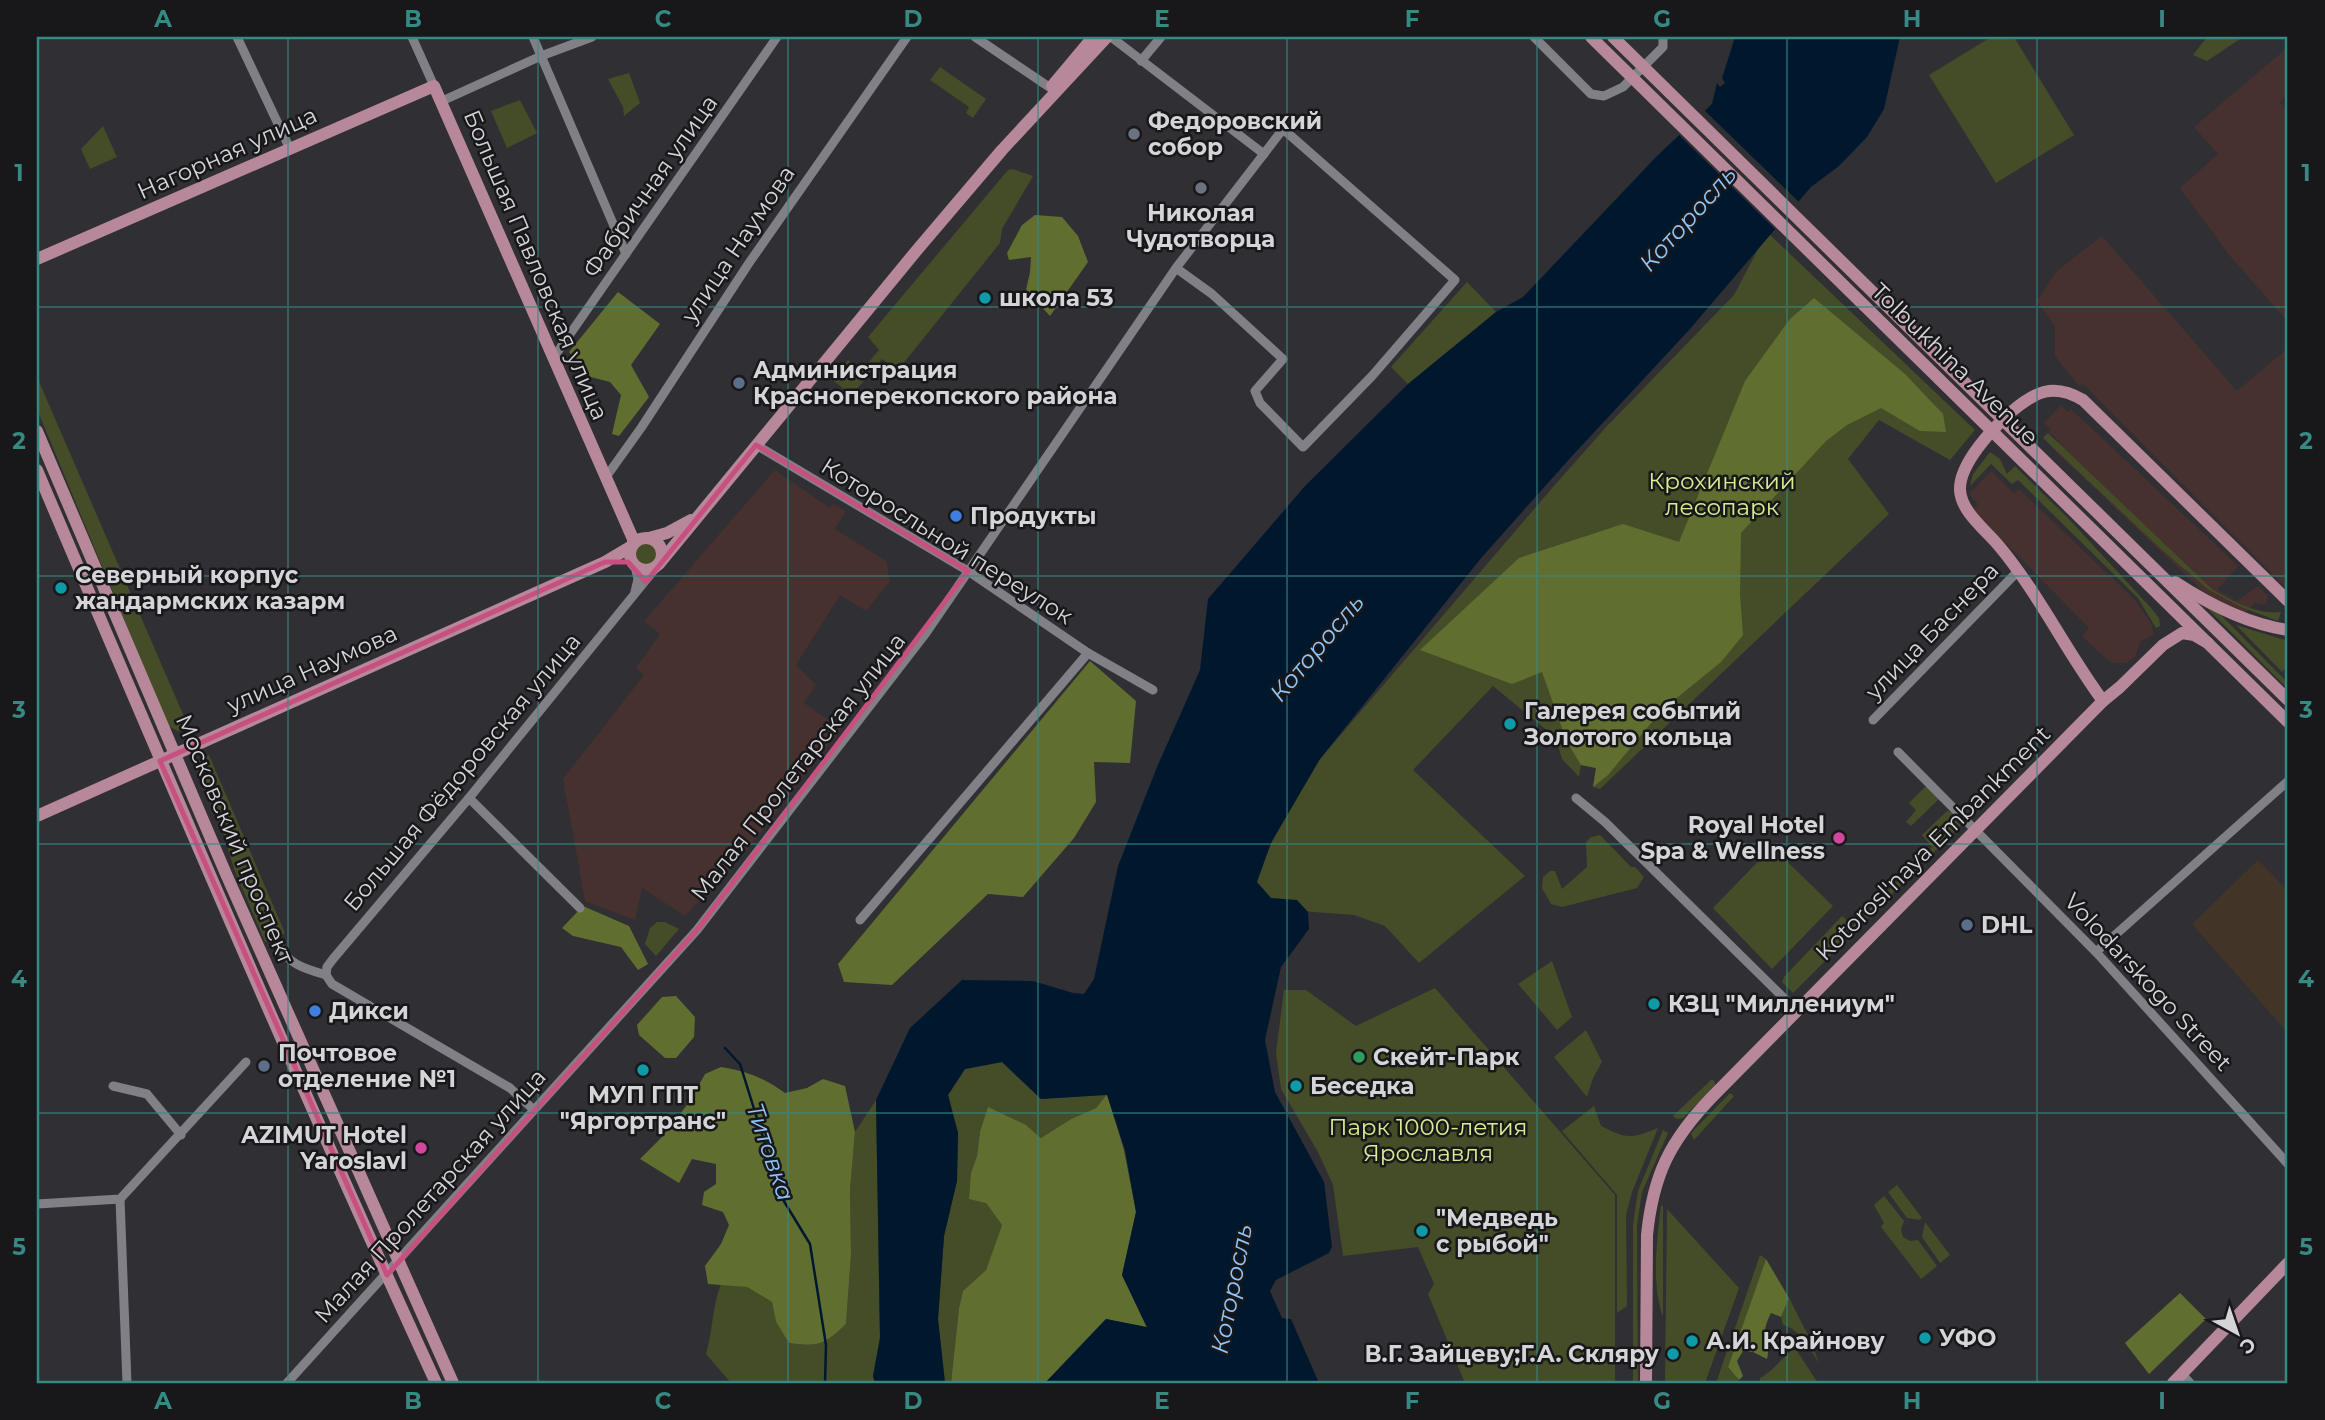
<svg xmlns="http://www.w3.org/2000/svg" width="2325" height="1420" viewBox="0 0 2325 1420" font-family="Montserrat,sans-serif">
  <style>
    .industrial { fill: #46312f }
    .education { fill: #433428 }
    .green { fill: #444d27 }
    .forest { fill: #606f30 }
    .water { fill: #00182e }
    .pier { fill: #302f34 }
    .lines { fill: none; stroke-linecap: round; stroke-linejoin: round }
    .stream { stroke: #00182e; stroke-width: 2.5 }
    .minor { stroke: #828087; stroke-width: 9 }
    .major { stroke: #b6889a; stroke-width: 12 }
    .marked { fill: none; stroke: #c85080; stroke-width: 5; stroke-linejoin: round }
    .grid { fill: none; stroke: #378983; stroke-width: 2; stroke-opacity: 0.55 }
    .worship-dot { fill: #6b7280; stroke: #18171a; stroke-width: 2.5 }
    .culture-dot { fill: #0f9aa8; stroke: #18171a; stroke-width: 2.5 }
    .service-dot { fill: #5c6f8a; stroke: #18171a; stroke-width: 2.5 }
    .shop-dot { fill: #3f7fe0; stroke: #18171a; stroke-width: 2.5 }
    .hotel-dot { fill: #d1479c; stroke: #18171a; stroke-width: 2.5 }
    .leisure-dot { fill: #2e9e5b; stroke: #18171a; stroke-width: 2.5 }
    .labels { text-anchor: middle; stroke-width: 5; stroke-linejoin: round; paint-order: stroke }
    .poi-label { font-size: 23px; font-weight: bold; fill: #d5d4d7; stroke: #18171a; text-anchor: start }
    .street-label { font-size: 23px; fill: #d5d4d7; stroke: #18171a }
    .park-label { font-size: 23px; fill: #d6ee92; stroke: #18171a }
    .water-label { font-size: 24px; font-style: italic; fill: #8fc6fc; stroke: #18171a }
    .neatline { fill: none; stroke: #378983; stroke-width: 2.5 }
    .grid-label { font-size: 23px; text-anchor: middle; font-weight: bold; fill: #378983 }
  </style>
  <rect width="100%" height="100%" fill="#302f34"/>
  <g class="industrial">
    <path d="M2288,47v47l-8,8 8,9v211l-58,-66 -50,-68 38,-34 -24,-27z"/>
    <path d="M2102,236l135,155 51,-43v242l-205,-206 -4,2 -24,-30v-30l-18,-25 20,-30z"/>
    <path d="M2061,405l7,7 3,-3 167,157 -21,24 20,11 21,-15 10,10 -2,9 -11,-2 -11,11 -35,-17 -157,-149 7,-7 -10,-9 2,-3 -7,-6z"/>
    <path d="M775,470l55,38 3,-4 13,7 -11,18 51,32 4,20 -24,30 -26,-16 -44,70 20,20 -12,18 37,26 -90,116 -66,71 -43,-28 -7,32 -50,-19 -22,-122 81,-104 -8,-7 24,-34 -16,-13z"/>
    <path d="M1991,471l23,22 5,-4 115,110 17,24 3,11 -14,8 -5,15 -9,6h-14l-11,-9 -19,-18 7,-8 -116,-118 5,-6 -9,-10z"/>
  </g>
  <path class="education" d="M2258,860l30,31v142l-96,-109z"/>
  <g class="green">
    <path d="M1991,37h23l60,98 -78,48 -67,-108z"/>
    <path d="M2207,37h36l-36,24 -14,-6z"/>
    <path d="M940,67l46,32 -13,19 -7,-5 3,-6 -39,-27z"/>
    <path d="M629,73l11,30 -16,13 -1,-9 -15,-28z"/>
    <path d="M520,100l17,33 -30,15 -16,-37z"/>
    <path d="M103,126l14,31 -27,12 -9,-20z"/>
    <path d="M1012,169l21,7 -31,53 -2,14 -102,127 -16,-11 -30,36 -21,-16 17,-19 14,10 17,-20 -11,-13 140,-167z"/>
    <path d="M1767,232l208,198 -25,30 -71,-40 -31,39 41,55 -289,275 -7,-2 3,-19 -15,-3 -2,12 -17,-18 -6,-21 -63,-52 -80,84 112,106 -106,87 -34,-37 -31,-11 -80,-6 -20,-23 29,-72 37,-55 233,-272 55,-62 126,-130z"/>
    <path d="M1467,282l29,30 -88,72 -17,-17z"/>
    <path d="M37,377l152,351 -11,3 -10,-5 -131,-317z"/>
    <path d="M2048,433l165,157c19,11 45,25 68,22l-3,9 -37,-14 -32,-17 -48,-41 -118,-111z"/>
    <path d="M1990,452l10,7 7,15 8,-8 52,51 84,91 8,10 1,8 -4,2 -18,-30 -120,-118 -6,4 -21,-20 -21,22 3,-12z"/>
    <circle cx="646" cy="554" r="11"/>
    <path d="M2202,603l18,11 68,69v6z"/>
    <path d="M2236,625l52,16v25l-6,6z"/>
    <path d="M209,755l76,178 -20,9 -31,-73 -13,-44 -24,-53 2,-12z"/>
    <path d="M1926,786l13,13 -28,27 -5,-4 10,-12 -7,-7z"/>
    <path d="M1947,811l4,1 12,11 -170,170 -11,-11 2,-5 58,-61 11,10 79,-79 -10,-12z"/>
    <path d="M1600,835l31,32h4l9,10 -7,11 -75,19 -11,-3 -9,-16 1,-11 7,-6h5l7,18 25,-22 -1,-25 5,-5z"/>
    <path d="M1772,847l61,59 -61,63 -59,-61z"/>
    <path d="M657,922h8l14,7 -23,27 -11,-12 5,-16z"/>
    <path d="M1552,961l20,56 -15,13 -39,-46z"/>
    <path d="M1435,988l180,207v188h-150l-37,-89 6,-10 -16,-37 -75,9 -10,-71 -15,-33 -37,-63 -5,-36 8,-63h22l50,36z"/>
    <path d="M1586,1030l16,32 -9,16 -6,19 -33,-40z"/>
    <path d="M1002,1062l39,37 66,-5 -11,14 -25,11 -30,19 -15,-13 -46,7 -3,24 -6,17 15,30 16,22 -16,45 -23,21 -4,17 -8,75h-6l-7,-64 6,-83 13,-55 1,-48 -10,-38 17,-26z"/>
    <path d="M1712,1079l3,3v3l-32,33 -6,1 -4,-3z"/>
    <path d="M1730,1093l4,3 -40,44 -3,-6 2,-3z"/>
    <path d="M876,1100l4,238 -7,38 2,7h-144l-25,-29c7,-24 6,-47 15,-70l26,3 25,15 4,20 13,21c30,4 35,2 57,-19l5,-70 -1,-64 5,-58z"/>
    <path d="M1594,1106l7,20c26,13 30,13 57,2l-26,64 -6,23 1,91 -10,7v-118l-55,-64z"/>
    <path d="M1663,1130l5,3 -26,59 -5,33 1,158h-5v-159l5,-33z"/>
    <path d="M1897,1185l25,33 -2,2 -13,-2 -19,-26z"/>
    <path d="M1884,1196l20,25 -3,8 2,8 7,4 8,-1 19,26 -16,13 -40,-52 3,-4 -10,-18z"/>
    <path d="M1661,1205l2,1v111c-12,-34 -6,-77 -2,-112z"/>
    <path d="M1667,1209l72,79 -34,95h-40z"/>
    <path d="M1925,1222l25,33 -10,8 -18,-26z"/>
    <path d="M1760,1255l6,4 -38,108 11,13 -5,3h-18z"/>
    <path d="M1789,1298l20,39 10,26c-9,-14 -19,-34 -36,-38l-2,-8z"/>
    <path d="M1792,1350l5,1 21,32h-58v-5c14,-8 20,-18 32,-28z"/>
  </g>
  <g class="forest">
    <path d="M1035,215l27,2 16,19 10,26 -38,54 -24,-26 4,-18 1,-15 -22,3 -2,-7 15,-28z"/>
    <path d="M618,292l42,32 -29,41 18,32 -30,39 -7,-2 9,-39 -11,-13 -23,-6 -18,-24z"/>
    <path d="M1814,298l91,76 38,40 3,18 -26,-1 -39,-23 -34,17 -21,16 -85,92 -1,62 3,40 -22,27 -59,48 -54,65 -15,12 3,-19 -15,-3 -14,-23 -25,-70 -30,12 -92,-34 99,-92 104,-34 56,18 66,-161 45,-62z"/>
    <path d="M1090,661l46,40 -6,62 -36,-1 2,40 -22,36 -51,59 -35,-3 -96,91 -48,-3 -6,-18z"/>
    <path d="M583,906l46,20 19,38 -10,6 -17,-23 -48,-11 -11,-8z"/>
    <path d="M676,996l19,21 -1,20 -18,21h-11l-26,-23 -2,-10 25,-28z"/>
    <path d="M721,1067c25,4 44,11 64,26l22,-5 16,-9 22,7 10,46 -5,58 1,64 -5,70c-22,21 -27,23 -57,19l-13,-21 -4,-20 -25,-15 -39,-3 -3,-18 16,-22 8,-19 -6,-13 -21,-7 2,-13 12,-8v-20l-24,-5 -13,24 -39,-24 21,-21 29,-37 15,-27z"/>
    <path d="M1107,1094l17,56 12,62 -14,63 25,53 -41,-9 -61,64h-94l8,-75 4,-17 23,-21 16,-45 -16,-22 -17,-4 2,-26 6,-17 3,-24 8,-25 38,18 15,13 30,-19 25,-11z"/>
    <path d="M1766,1259l23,39 -8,19 -10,-4c-3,6 -7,15 -6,23 1,11 5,10 2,23l-14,-7 -10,-1 -6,10 6,15 -4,4 -11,-13z"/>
    <path d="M2180,1293l26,26 -57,55 -24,-31z"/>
  </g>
  <path class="water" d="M1735,37h165l-16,72 -17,28 -28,29 -28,21 -121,142 -118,127 -90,101 -162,202 -49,84 -14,39 14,16 26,2 11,12 1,17 -28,38 -16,73 10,52 49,90 8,65 -3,6 -53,27 -6,11 12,27 9,1 28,64h-274l61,-64 41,8 -25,-52 14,-63 -11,-62 -18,-55 -66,4 -39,-37 -37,7 -17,26 10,38 -1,48 -13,55 -6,83 7,64h-70l-2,-7 7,-38 -4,-238 34,-72 52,-48 71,1 40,12 11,1 10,-15 24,-113 39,-99 43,-97 8,-71 97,-113 103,-102 88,-72 27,-15 134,-141 55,-52 5,-21 3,4 5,-4 -3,-5z"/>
  <path class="pier" d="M1702,108l99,96 -24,27 -100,-98z"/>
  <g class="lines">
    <path class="stream" d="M725,1048l15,16 42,134 28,46 16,101 -1,38"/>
    <g class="minor">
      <path d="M237,37l53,112"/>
      <path d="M412,37l22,49"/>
      <path d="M533,37l93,217"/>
      <path d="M975,37l80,54"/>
      <path d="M1111,37l153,117"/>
      <path d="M1534,37l57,57 13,2 19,-9 40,-40v-10"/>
      <path d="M1141,61l20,-24"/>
      <path d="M442,101l99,-45 51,-19"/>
      <path d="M554,357l223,-320"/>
      <path d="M756,445l212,126 120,82 65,37"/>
      <path d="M606,477l35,-49 108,-165 158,-226"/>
      <path d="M635,566l3,13 -3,13"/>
      <path d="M1873,720l146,-150"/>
      <path d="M1898,752l198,200 192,212"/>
      <path d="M469,798l111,110"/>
      <path d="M1576,798l29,24 192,189"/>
      <path d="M860,920l228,-267"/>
      <path d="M279,945c8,19 27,24 47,30l6,9 178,104 24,22"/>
      <path d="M2096,952l192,-171"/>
      <path d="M326,975l1,-8 6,-8 136,-161 190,-234"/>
      <path d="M113,1086l34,8 34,41"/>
      <path d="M120,1199l7,184"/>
      <path d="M37,1204l83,-5 126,-137"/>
      <path d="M2182,1374l8,9"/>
      <path d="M287,1383l410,-453 229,-297 250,-365 107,-139 172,151 -83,96 -69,71 -43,-44 -5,-12 28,-32 -71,-65 -36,-26"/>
    </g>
    <g class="major">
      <path d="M1591,37l697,685"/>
      <path d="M1613,37l675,663"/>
      <path d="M1052,86l41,-49"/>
      <path d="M37,259l397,-173 199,453v5"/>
      <path d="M37,431l189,443 227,509"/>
      <path d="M37,470c130,306 260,611 399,913"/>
      <circle cx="646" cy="554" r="16"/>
      <path d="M649,538l18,-5 24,-13"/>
      <path d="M659,564l258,-314 85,-100 105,-113"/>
      <path d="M2175,582c35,23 72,42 113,48"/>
      <path d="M2103,701c-37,-50 -64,-107 -104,-155 -13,-16 -38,-34 -39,-56 -1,-26 32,-61 51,-78 24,-20 42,-30 72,-12l205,201"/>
      <path d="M37,816l568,-254 27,-16"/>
      <path d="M1646,1383l1,-148c6,-60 23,-94 64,-137l392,-397 17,-14 43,-42 19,-12 12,2 14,8"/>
      <path d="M2173,1383l115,-120"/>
    </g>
  </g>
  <path class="marked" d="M756,445l212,126 -271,359 -310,345 -227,-514 445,-199h23l18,20z"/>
  <path class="grid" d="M288,37v1346M538,37v1346M788,37v1346M1038,37v1346M1287,37v1346M1537,37v1346M1787,37v1346M2037,37v1346M37,307h2251M37,576h2251M37,844h2251M37,1113h2251"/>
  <g class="worship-dot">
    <circle cx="1134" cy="134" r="7"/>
    <circle cx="1201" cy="188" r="7"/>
  </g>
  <g class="culture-dot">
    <circle cx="985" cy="298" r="7"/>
    <circle cx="61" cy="588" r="7"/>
    <circle cx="1510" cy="724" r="7"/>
    <circle cx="1654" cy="1004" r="7"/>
    <circle cx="643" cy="1070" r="7"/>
    <circle cx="1296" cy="1086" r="7"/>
    <circle cx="1422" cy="1231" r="7"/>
    <circle cx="1925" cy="1338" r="7"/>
    <circle cx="1692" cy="1341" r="7"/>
    <circle cx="1673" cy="1354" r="7"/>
  </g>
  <g class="service-dot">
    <circle cx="739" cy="383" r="7"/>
    <circle cx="1967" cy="925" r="7"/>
    <circle cx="264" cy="1066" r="7"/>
  </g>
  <g class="shop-dot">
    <circle cx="956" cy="516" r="7"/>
    <circle cx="315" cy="1011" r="7"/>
  </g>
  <g class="hotel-dot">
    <circle cx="1839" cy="838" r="7"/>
    <circle cx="421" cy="1148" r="7"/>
  </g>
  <circle class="leisure-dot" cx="1359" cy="1057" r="7"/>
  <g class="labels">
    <g class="poi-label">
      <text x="1148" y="129">Федоровский<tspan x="1148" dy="26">собор</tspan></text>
      <text x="1201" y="221" text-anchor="middle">Николая<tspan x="1201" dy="26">Чудотворца</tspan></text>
      <text x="999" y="306">школа 53</text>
      <text x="753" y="378">Администрация<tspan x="753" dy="26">Красноперекопского района</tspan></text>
      <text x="970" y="524">Продукты</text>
      <text x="75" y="583">Северный корпус<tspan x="75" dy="26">жандармских казарм</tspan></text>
      <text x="1524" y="719">Галерея событий<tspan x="1524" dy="26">Золотого кольца</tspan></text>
      <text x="1825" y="833" text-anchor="end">Royal Hotel<tspan x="1825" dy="26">Spa &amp; Wеllness</tspan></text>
      <text x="1981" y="933">DHL</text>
      <text x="1668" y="1012">КЗЦ "Миллениум"</text>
      <text x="329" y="1019">Дикси</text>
      <text x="278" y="1061">Почтовое<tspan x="278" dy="26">отделение №1</tspan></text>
      <text x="1373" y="1065">Скейт-Парк</text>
      <text x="1310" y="1094">Беседка</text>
      <text x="643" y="1103" text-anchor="middle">МУП ГПТ<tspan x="643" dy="26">"Яргортранс"</tspan></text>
      <text x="407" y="1143" text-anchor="end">AZIMUT Hotel<tspan x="407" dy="26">Yaroslavl</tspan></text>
      <text x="1436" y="1226">"Медведь<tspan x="1436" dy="26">с рыбой"</tspan></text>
      <text x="1939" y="1346">УФО</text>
      <text x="1706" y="1349">А.И. Крайнову</text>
      <text x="1659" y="1362" text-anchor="end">В.Г. Зайцеву;Г.А. Скляру</text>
    </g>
    <g class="street-label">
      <text transform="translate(227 153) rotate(-24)" y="8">Нагорная улица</text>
      <text transform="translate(650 186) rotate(-55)" y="8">Фабричная улица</text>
      <text transform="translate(738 244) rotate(-56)" y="8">улица Наумова</text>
      <text transform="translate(536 265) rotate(67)" y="8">Большая Павловская улица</text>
      <text transform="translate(1955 364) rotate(44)" y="8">Tolbukhina Avenue</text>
      <text transform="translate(947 541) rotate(32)" y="8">Которосльной переулок</text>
      <text transform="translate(1932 631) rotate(-46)" y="8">улица Баснера</text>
      <text transform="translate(312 669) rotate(-24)" y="8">улица Наумова</text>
      <text transform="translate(798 767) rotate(-52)" y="8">Малая Пролетарская улица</text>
      <text transform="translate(462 772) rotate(-50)" y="8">Большая Фёдоровская улица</text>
      <text transform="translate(235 839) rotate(67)" y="8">Московский проспект</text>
      <text transform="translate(1933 843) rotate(-45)" y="8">Kotorosl'naya Embankment</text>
      <text transform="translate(2148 982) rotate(47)" y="8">Volodarskogo Street</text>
      <text transform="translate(430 1196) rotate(-48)" y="8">Малая Пролетарская улица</text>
    </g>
    <g class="park-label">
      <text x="1722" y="489">Крохинский<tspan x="1722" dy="26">лесопарк</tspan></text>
      <text x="1428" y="1135">Парк 1000-летия<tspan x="1428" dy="26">Ярославля</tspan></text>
    </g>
    <g class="water-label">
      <text transform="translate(1688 219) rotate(-48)" y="8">Которосль</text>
      <text transform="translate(1317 648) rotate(-50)" y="8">Которосль</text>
      <text transform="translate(770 1152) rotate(71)" y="8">Титовка</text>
      <text transform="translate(1232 1289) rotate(-79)" y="8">Которосль</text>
    </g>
  </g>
  <rect width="2325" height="1420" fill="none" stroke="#18171a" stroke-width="77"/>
  <g transform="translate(2237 1333) rotate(140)" stroke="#18171a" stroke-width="5" paint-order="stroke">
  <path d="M0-5L12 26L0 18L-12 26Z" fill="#d5d4d7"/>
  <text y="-10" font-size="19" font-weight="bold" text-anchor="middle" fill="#d5d4d7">С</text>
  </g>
  <rect x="38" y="38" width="2248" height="1344" class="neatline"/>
  <g class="grid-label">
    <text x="163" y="27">A</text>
    <text x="413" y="27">B</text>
    <text x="663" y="27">C</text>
    <text x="913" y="27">D</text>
    <text x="1162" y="27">E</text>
    <text x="1412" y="27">F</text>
    <text x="1662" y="27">G</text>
    <text x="1912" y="27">H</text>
    <text x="2162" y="27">I</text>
    <text x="19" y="181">1</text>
    <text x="2306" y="181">1</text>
    <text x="19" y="449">2</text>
    <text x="2306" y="449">2</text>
    <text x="19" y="718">3</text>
    <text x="2306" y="718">3</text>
    <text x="19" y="987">4</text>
    <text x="2306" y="987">4</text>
    <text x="19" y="1255">5</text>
    <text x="2306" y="1255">5</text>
    <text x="163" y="1409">A</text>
    <text x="413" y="1409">B</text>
    <text x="663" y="1409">C</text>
    <text x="913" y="1409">D</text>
    <text x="1162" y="1409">E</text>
    <text x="1412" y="1409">F</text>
    <text x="1662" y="1409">G</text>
    <text x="1912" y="1409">H</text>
    <text x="2162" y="1409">I</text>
  </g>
</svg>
